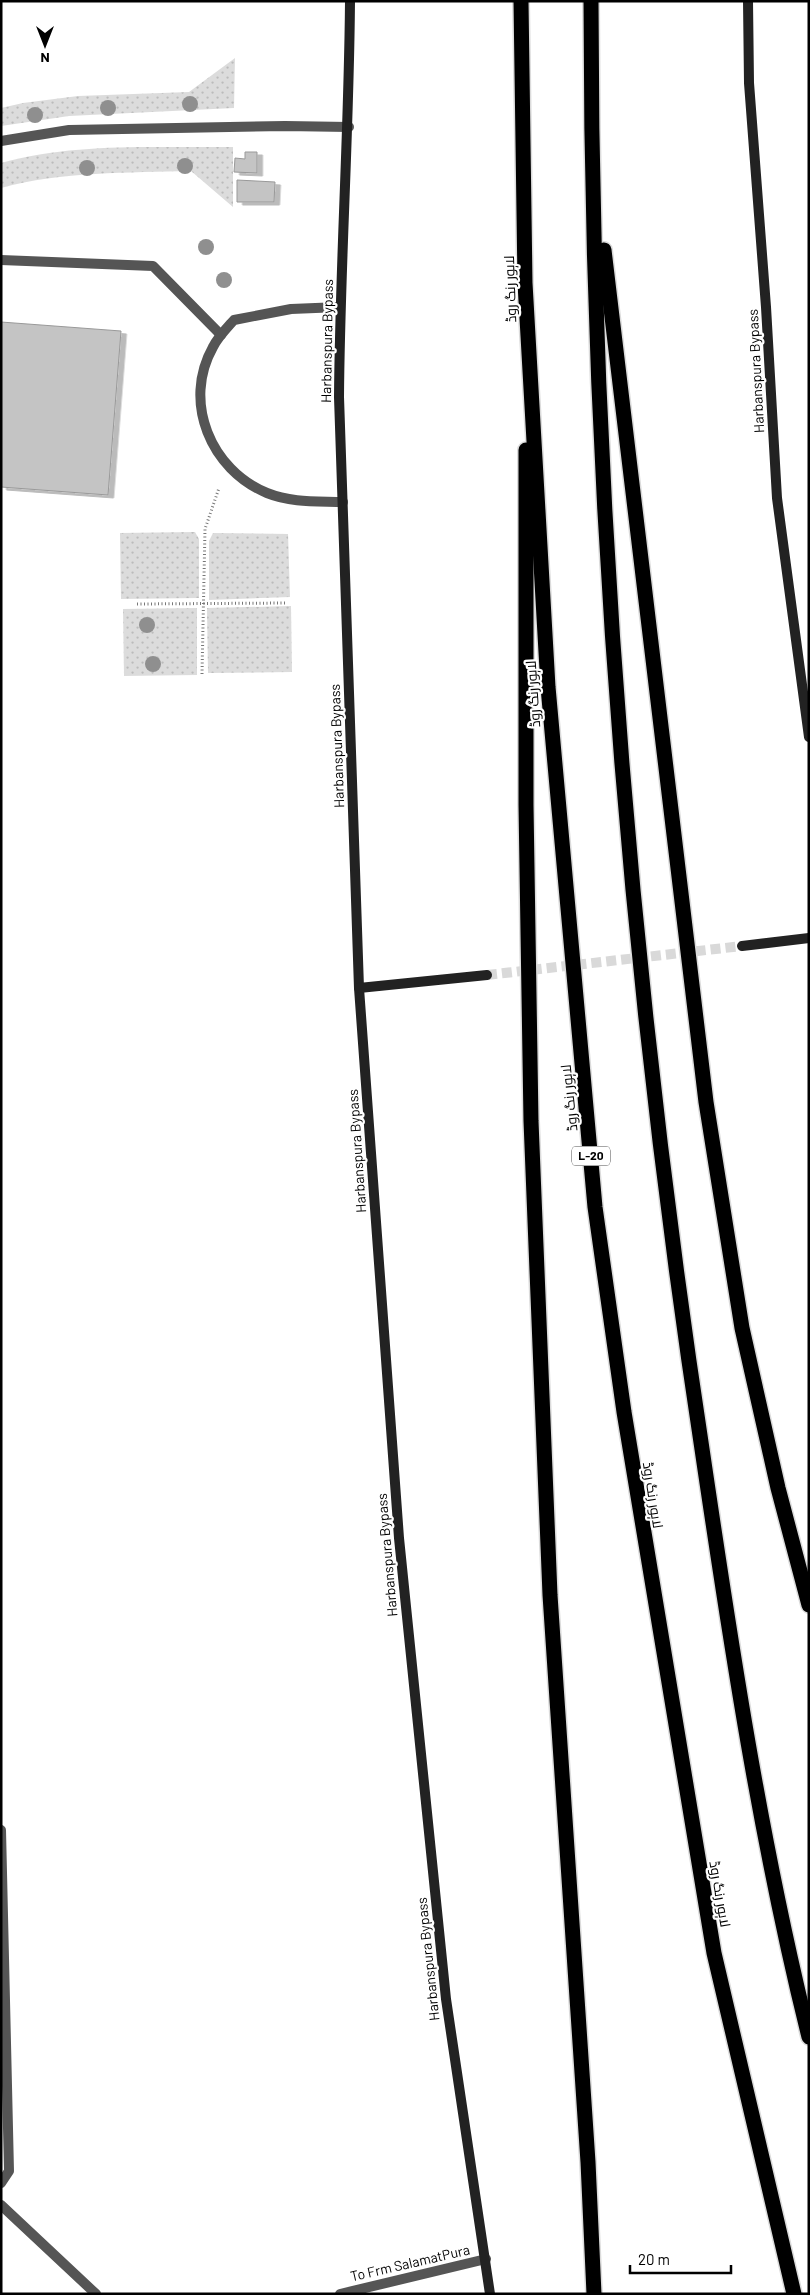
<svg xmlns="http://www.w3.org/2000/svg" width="810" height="2295" viewBox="0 0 810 2295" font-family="Barlow,Cairo,sans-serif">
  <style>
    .grass { fill: url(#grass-dots) }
    .building { fill: #c4c4c4; stroke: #999; filter: url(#shadow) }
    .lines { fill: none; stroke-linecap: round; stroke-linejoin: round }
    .secondary-tunnel { stroke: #d9d9d9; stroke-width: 10; stroke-dasharray: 10 5; stroke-linecap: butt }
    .highway-casing { stroke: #dbdbdb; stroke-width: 18 }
    .path { stroke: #777; stroke-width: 3; stroke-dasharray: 1 2.5; stroke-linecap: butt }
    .lane { stroke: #555; stroke-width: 10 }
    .street { stroke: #555; stroke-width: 10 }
    .secondary { stroke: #222; stroke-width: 10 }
    .highway { stroke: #000; stroke-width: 15 }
    .tree { fill: #8f8f8f }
    .labels { text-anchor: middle; stroke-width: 4.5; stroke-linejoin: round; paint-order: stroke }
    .shield { fill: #fff; stroke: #4c4c4c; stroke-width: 1 }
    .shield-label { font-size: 12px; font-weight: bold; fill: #000 }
    .street-label { font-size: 14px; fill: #000; stroke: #fff }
  </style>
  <defs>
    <pattern id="grass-dots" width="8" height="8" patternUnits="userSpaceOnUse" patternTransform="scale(1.25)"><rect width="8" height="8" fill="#dcdcdc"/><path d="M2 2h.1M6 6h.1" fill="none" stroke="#bbb" stroke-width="1.8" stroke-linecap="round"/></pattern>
    <filter id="shadow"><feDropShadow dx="5.5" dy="3" stdDeviation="0" flood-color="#0004"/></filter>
  </defs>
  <rect width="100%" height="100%" fill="#fff"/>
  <g class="grass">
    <path d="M235,58l-1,50 -165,8 -68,10v-18l22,-5 55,-7 111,-4z"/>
    <path d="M233,147v60l-42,-36c-63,2 -129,0 -190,17v-25c75,-21 156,-15 232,-16z"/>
    <path d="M195,532l4,7v59l-78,1 -1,-66z"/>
    <path d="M213,533l75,1 2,63 -81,3v-59z"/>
    <path d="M291,606l1,66 -84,1 -1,-65z"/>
    <path d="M197,608v67l-73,1 -1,-67z"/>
  </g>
  <g class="building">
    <path d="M245,152h12v21l-23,-1 1,-14 10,1z"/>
    <path d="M237,180l38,2 -1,20h-37z"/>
    <path d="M1,322l120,9 -13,164 -107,-8z"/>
  </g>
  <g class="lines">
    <path class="secondary-tunnel" d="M487,975l255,-29"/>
    <defs>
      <g id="highway">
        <path d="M521,1l4,282 23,404 47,520 29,205 90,541 80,341"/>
        <path d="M591,1c0,485 38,969 111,1448 29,197 59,395 107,588"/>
        <path d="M604,250l102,852 36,226 36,160 31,117"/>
        <path d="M526,450v355l5,316 19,474 38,567 6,132"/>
      </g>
    </defs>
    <use href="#highway" class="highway-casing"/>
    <g class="path">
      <path d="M137,604l150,-1"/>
      <path d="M202,674l3,-145 14,-41"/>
    </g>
    <g class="lane">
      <path d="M1,141l68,-11 216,-4 64,1"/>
      <path d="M1,260l152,6 68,69"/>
      <path d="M340,307l-49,2 -57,11c-8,9 -16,17 -21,27 -31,55 -2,123 54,146 25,10 50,8 76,9"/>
    </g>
    <g class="street">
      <path d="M1,1830l8,341 -8,12"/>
      <path d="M1,2205l95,89"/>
      <path d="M340,2294l146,-35"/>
    </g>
    <g class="secondary">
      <path d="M350,1c-1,132 -10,264 -11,396l20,591 40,550 47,461 44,295"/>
      <path d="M748,1l1,82 17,224 11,191 32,239"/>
      <path d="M742,946l67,-8"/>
      <path d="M359,988l128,-13"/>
    </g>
    <use href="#highway" class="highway"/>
  </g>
  <g class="tree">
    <circle cx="190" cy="104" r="8"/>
    <circle cx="108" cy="108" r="8"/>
    <circle cx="35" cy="115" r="8"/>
    <circle cx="185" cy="166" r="8"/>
    <circle cx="87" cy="168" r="8"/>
    <circle cx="206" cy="247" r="8"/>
    <circle cx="224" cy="280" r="8"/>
    <circle cx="147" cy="625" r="8"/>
    <circle cx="153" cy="664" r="8"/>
  </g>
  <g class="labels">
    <rect class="shield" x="572" y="1146.5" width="38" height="19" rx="4"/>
    <g class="shield-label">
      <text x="591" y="1160">L-20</text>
    </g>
    <g class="street-label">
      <text transform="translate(510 289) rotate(-92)" y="5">لاہور رنگ روڈ</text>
      <text transform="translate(327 341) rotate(-89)" y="5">Harbanspura Bypass</text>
      <text transform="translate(756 371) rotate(-93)" y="5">Harbanspura Bypass</text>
      <text transform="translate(533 694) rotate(-94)" y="5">لاہور رنگ روڈ</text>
      <text transform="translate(337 746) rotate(-92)" y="5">Harbanspura Bypass</text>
      <text transform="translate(569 1098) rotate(-96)" y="5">لاہور رنگ روڈ</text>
      <text transform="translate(357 1151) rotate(-94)" y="5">Harbanspura Bypass</text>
      <text transform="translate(653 1495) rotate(81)" y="5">لاہور رنگ روڈ</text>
      <text transform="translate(387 1555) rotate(-95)" y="5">Harbanspura Bypass</text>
      <text transform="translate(720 1894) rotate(80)" y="5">لاہور رنگ روڈ</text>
      <text transform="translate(428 1959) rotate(-96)" y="5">Harbanspura Bypass</text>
      <text transform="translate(410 2263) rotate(-13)" y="5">To Frm SalamatPura</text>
    </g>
  </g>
  <rect width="810" height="2295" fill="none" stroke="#000000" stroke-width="5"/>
  <g transform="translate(45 45) rotate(180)" stroke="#ffffff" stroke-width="4" paint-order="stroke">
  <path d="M0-4L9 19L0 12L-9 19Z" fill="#000000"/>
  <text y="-8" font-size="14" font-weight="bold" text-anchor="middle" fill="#000000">N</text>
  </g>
  <path d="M630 2265v8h101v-8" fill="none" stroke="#000000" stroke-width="2.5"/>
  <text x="638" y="2265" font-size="15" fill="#000000" stroke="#ffffff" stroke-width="4" paint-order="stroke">20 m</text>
</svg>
